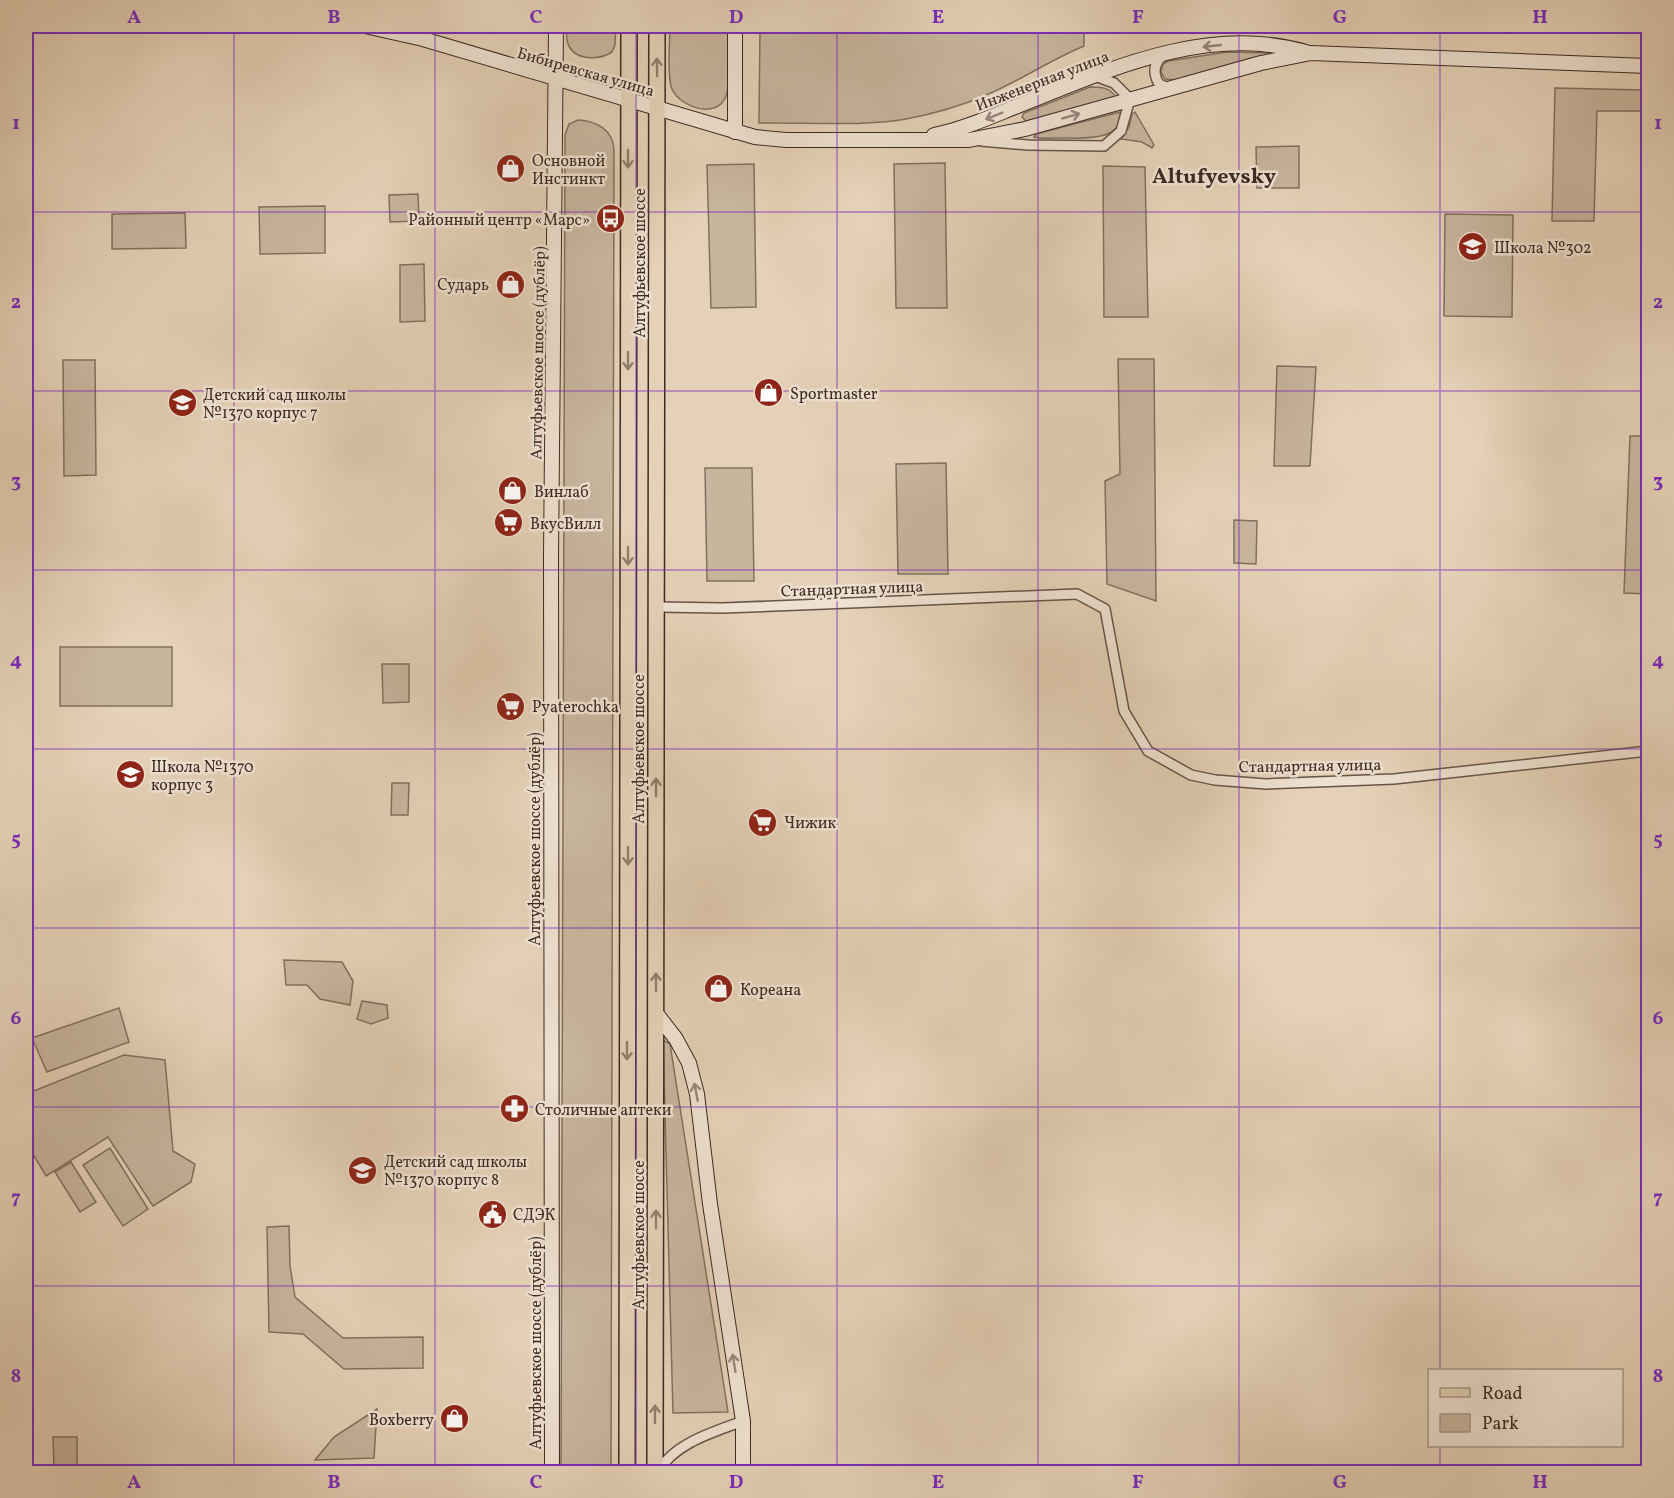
<svg xmlns="http://www.w3.org/2000/svg" width="1674" height="1498" viewBox="0 0 1674 1498" font-family="Vollkorn,serif">
  <style>
    .green { fill: #c8b59e; stroke: #827060; stroke-width: 1.5 }
    .lines { fill: none; stroke-linecap: round; stroke-linejoin: round }
    .street-casing { stroke: #675448; stroke-width: 12 }
    .secondary-casing { stroke: #3d2a23; stroke-width: 16 }
    .primary-casing { stroke: #3d2a23; stroke-width: 18 }
    .street { stroke: #eee1d0; stroke-width: 9 }
    .secondary { stroke: #eee1d0; stroke-width: 14 }
    .primary { stroke: #e5d1b7; stroke-width: 15 }
    .oneway { stroke: #96867a }
    .oneway2 { stroke: #917e6d }
    .grid { fill: none; stroke: #7b2cbf; stroke-width: 1.5; stroke-opacity: 0.55 }
    .labels { text-anchor: middle; stroke-width: 5; stroke-linejoin: round; paint-order: stroke }
    .street-label { font-size: 16px; fill: #3d2a23; stroke: #eee1d0 }
    .poi-label { font-size: 16px; fill: #3d2a23; stroke: #eee1d0; text-anchor: start }
    .district-label { font-size: 22px; font-weight: bold; fill: #3d2a23; stroke: #eee1d0 }
    .neatline { fill: none; stroke: #7b2cbf; stroke-width: 2 }
    .grid-label { font-size: 20px; text-anchor: middle; font-weight: bold; fill: #7b2cbf }
  </style>
  <rect width="100%" height="100%" fill="#e5d1b7"/>
  <filter id="stains"><feTurbulence type="fractalNoise" baseFrequency=".00333" numOctaves="4"/><feColorMatrix values="0 0 0 0 .2 0 0 0 0 .09 0 0 0 0 .02 0 0 0 .5 -.17"/></filter>
  <radialGradient id="worn" r=".72"><stop offset=".6" stop-color="#630" stop-opacity="0"/><stop offset="1" stop-color="#630" stop-opacity=".3"/></radialGradient>
  <g class="green">
    <path d="M567,26h49l-1,19 -3,7c-14,9 -41,9 -45,-12 -1,-4 0,-10 0,-14z"/>
    <path d="M670,26h58c0,19 5,51 -2,70 -9,25 -50,10 -55,-10 -4,-16 -1,-43 -1,-60z"/>
    <path d="M760,26h324v20c-34,14 -64,35 -98,49 -25,11 -53,19 -80,24 -46,8 -100,3 -147,4z"/>
    <path d="M1227,52l49,1 -1,2 -27,4 -73,21 -10,-1 -4,-7 2,-8 5,-3z"/>
    <path d="M1090,87c10,0 21,0 26,11l-90,23 -4,-4 2,-4z"/>
    <path d="M1555,88l89,2v21h-47l-3,110h-42z"/>
    <path d="M1120,112c4,30 -38,26 -58,26 -9,0 -20,1 -28,-1l2,-3z"/>
    <path d="M1135,112l19,33 -2,3 -10,-6 -21,-3 8,-12 3,-13z"/>
    <path d="M578,120c19,1 35,10 36,30l-3,1322h-50l4,-1337 4,-11z"/>
    <path d="M1299,146v42h-42l-1,-41z"/>
    <path d="M945,163l2,145h-51l-2,-144z"/>
    <path d="M754,164l2,143 -45,1 -4,-143z"/>
    <path d="M1103,166l42,1 3,150h-44z"/>
    <path d="M418,194l1,27 -29,1 -1,-27z"/>
    <path d="M325,206v47l-65,1 -1,-47z"/>
    <path d="M185,213l1,35 -74,1v-35z"/>
    <path d="M1445,214l68,1 -1,102 -68,-1z"/>
    <path d="M424,264l1,57 -25,1v-57z"/>
    <path d="M1118,359h36l2,242 -49,-17 -2,-103 15,-7z"/>
    <path d="M63,360h32l1,115 -32,1z"/>
    <path d="M1277,366l39,1 -6,99h-36z"/>
    <path d="M1630,436h18v158l-24,-1z"/>
    <path d="M946,463l2,111h-50l-2,-110z"/>
    <path d="M705,468h47l2,113h-47z"/>
    <path d="M1234,520l23,1 -1,43 -22,-1z"/>
    <rect x="60" y="647" width="112" height="59"/>
    <path d="M382,664h27v38l-26,1z"/>
    <path d="M392,783h17l-1,32h-17z"/>
    <path d="M284,960l58,2 11,19 -3,24 -30,-6 -13,-14h-21z"/>
    <path d="M362,1001l25,4 1,13 -17,6 -14,-5z"/>
    <path d="M119,1008l10,34 -82,30 -15,-34z"/>
    <path d="M663,1040l7,4 58,368 -55,1z"/>
    <path d="M124,1055l41,5 8,91 22,13 -4,18 -38,24 -45,-69 -62,39 -20,-34v-48z"/>
    <path d="M110,1148l38,61 -25,17 -40,-61z"/>
    <path d="M71,1162l25,40 -16,10 -25,-40z"/>
    <path d="M289,1226l1,40 5,31 48,41 80,-1v31l-79,1 -41,-35 -34,-2 -2,-105z"/>
    <path d="M377,1409l-3,49 -59,2 19,-23z"/>
    <path d="M53,1437h24v30h-23z"/>
  </g>
  <g class="lines">
    <defs>
      <g id="street">
        <path d="M1165,54c-11,8 -13,18 -6,30l10,4"/>
        <path d="M981,141l47,4 76,1 17,-15 9,-32 -16,-16 -19,-7"/>
        <path d="M657,607l66,1 354,-14 28,15 19,102 24,40 43,24 24,5 51,4 128,-5 254,-28"/>
        <path d="M658,1472c16,-29 56,-40 85,-51"/>
      </g>
      <g id="secondary">
        <path d="M365,26l58,13 332,98 31,3h183l56,-11 236,-66 50,-10 337,13"/>
        <path d="M735,26v106"/>
        <path d="M934,135c30,-6 58,-19 86,-30 90,-36 188,-81 286,-53"/>
        <path d="M656,1013l20,26 13,24 8,31 13,110 33,217v51"/>
        <path d="M552,1472l-1,-916 5,-530"/>
      </g>
      <g id="primary">
        <path d="M627,1472l2,-1446"/>
        <path d="M655,1472l2,-1446"/>
      </g>
    </defs>
    <use href="#street" class="street-casing"/>
    <use href="#secondary" class="secondary-casing"/>
    <use href="#primary" class="primary-casing"/>
    <use href="#street" class="street"/>
    <use href="#secondary" class="secondary"/>
    <use href="#primary" class="primary"/>
  </g>
  <defs><path id="oneway-shaft" d="M-6 0H5M1.5-3L5.5 0L1.5 3" fill="none" stroke-width="1.6" stroke-linecap="round" stroke-linejoin="round" transform="scale(1.5)"/></defs>
  <g class="oneway">
    <use href="#oneway-shaft" transform="translate(1212 46) rotate(174)"/>
    <use href="#oneway-shaft" transform="translate(994 116) rotate(158)"/>
    <use href="#oneway-shaft" transform="translate(1071 116) rotate(-16)"/>
    <use href="#oneway-shaft" transform="translate(696 1092) rotate(-101)"/>
    <use href="#oneway-shaft" transform="translate(734 1363) rotate(-99)"/>
  </g>
  <g class="oneway2">
    <use href="#oneway-shaft" transform="translate(657 67) rotate(-91)"/>
    <use href="#oneway-shaft" transform="translate(628 159) rotate(90)"/>
    <use href="#oneway-shaft" transform="translate(628 361) rotate(90)"/>
    <use href="#oneway-shaft" transform="translate(628 556) rotate(90)"/>
    <use href="#oneway-shaft" transform="translate(656 787) rotate(-90)"/>
    <use href="#oneway-shaft" transform="translate(628 856) rotate(90)"/>
    <use href="#oneway-shaft" transform="translate(656 982) rotate(-90)"/>
    <use href="#oneway-shaft" transform="translate(627 1051) rotate(90)"/>
    <use href="#oneway-shaft" transform="translate(656 1219) rotate(-90)"/>
    <use href="#oneway-shaft" transform="translate(655 1414) rotate(-90)"/>
  </g>
  <path class="grid" d="M234,26v1446M435,26v1446M636,26v1446M837,26v1446M1038,26v1446M1239,26v1446M1440,26v1344M26,212h1622M26,391h1622M26,570h1622M26,749h1622M26,928h1622M26,1107h1622M26,1286h1622M1440,1446v26"/>
  <defs>
    <symbol id="shop-disc" viewBox="-11 -11 22 22"><circle r="9.5" fill="#8f2418" stroke="#eee1d0"/><path d="M-5-2.5h2.3a2.7 3.5 0 0 1 5.4 0H5L5.5 6h-11ZM-1.5-2.5h3a1.5 2.3 0 0 0-3 0Z" fill="#fff"/></symbol>
    <symbol id="bus-disc" viewBox="-11 -11 22 22"><circle r="9.5" fill="#8f2418" stroke="#eee1d0"/><path d="M-5-6H5V4H4V6H2V4H-2V6H-4V4H-5ZM-3.5-4V0h7V-4ZM-3.5 1.2v1.5H-2V1.2ZM2 1.2v1.5H3.5V1.2Z" fill="#fff"/></symbol>
    <symbol id="school-disc" viewBox="-11 -11 22 22"><circle r="9.5" fill="#8f2418" stroke="#eee1d0"/><path d="M0-5L7-2L0 1L-7-2ZM-4 1L0 2.5L4 1V4Q0 6-4 4Z" fill="#fff"/></symbol>
    <symbol id="supermarket-disc" viewBox="-11 -11 22 22"><circle r="9.5" fill="#8f2418" stroke="#eee1d0"/><path d="M-6-5.5h2.5l.6 2H6L4.5 2H-2.5L-4.4-4H-6ZM-1.5 3.2a1.3 1.3 0 1 0 .1 0ZM3 3.2a1.3 1.3 0 1 0 .1 0Z" fill="#fff"/></symbol>
    <symbol id="pharmacy-disc" viewBox="-11 -11 22 22"><circle r="9.5" fill="#8f2418" stroke="#eee1d0"/><path d="M-2-6h4v4h4v4h-4v4h-4v-4h-4v-4h4Z" fill="#fff"/></symbol>
    <symbol id="civic-disc" viewBox="-11 -11 22 22"><circle r="9.5" fill="#8f2418" stroke="#eee1d0"/><path d="M-.6-6.5H3V-4.5H.6V-3L4-1V1h2V6H-6V1h2V-1L-.6-3ZM-1.2 2.5V6h2.4V2.5Z" fill="#fff"/></symbol>
  </defs>
  <g fill-rule="evenodd">
    <use href="#shop-disc" x="494" y="152" width="33" height="33"/>
    <use href="#bus-disc" x="594" y="202" width="33" height="33"/>
    <use href="#school-disc" x="1456" y="230" width="33" height="33"/>
    <use href="#shop-disc" x="494" y="268" width="33" height="33"/>
    <use href="#shop-disc" x="752" y="376" width="33" height="33"/>
    <use href="#school-disc" x="166" y="386" width="33" height="33"/>
    <use href="#shop-disc" x="496" y="474" width="33" height="33"/>
    <use href="#supermarket-disc" x="492" y="506" width="33" height="33"/>
    <use href="#supermarket-disc" x="494" y="690" width="33" height="33"/>
    <use href="#school-disc" x="114" y="758" width="33" height="33"/>
    <use href="#supermarket-disc" x="746" y="806" width="33" height="33"/>
    <use href="#shop-disc" x="702" y="972" width="33" height="33"/>
    <use href="#pharmacy-disc" x="498" y="1092" width="33" height="33"/>
    <use href="#school-disc" x="346" y="1154" width="33" height="33"/>
    <use href="#civic-disc" x="476" y="1198" width="33" height="33"/>
    <use href="#shop-disc" x="438" y="1402" width="33" height="33"/>
  </g>
  <g class="labels">
    <g class="street-label">
      <text transform="translate(586 71) rotate(16)" y="6">Бибиревская улица</text>
      <text transform="translate(1042 80) rotate(-21)" y="6">Инженерная улица</text>
      <text transform="translate(639 263) rotate(-90)" y="6">Алтуфьевское шоссе</text>
      <text transform="translate(537 353) rotate(-89)" y="6">Алтуфьевское шоссе (дублёр)</text>
      <text transform="translate(852 588) rotate(-2)" y="6">Стандартная улица</text>
      <text transform="translate(638 749) rotate(-90)" y="6">Алтуфьевское шоссе</text>
      <text transform="translate(1310 765) rotate(-1)" y="6">Стандартная улица</text>
      <text transform="translate(534 839) rotate(-90)" y="6">Алтуфьевское шоссе (дублёр)</text>
      <text transform="translate(638 1235) rotate(-90)" y="6">Алтуфьевское шоссе</text>
      <text transform="translate(535 1343) rotate(-90)" y="6">Алтуфьевское шоссе (дублёр)</text>
    </g>
    <g class="poi-label">
      <text x="532" y="166">Основной<tspan x="532" dy="18">Инстинкт</tspan></text>
      <text x="590" y="225" text-anchor="end">Районный центр «Марс»</text>
      <text x="1494" y="253">Школа №302</text>
      <text x="489" y="290" text-anchor="end">Сударь</text>
      <text x="790" y="399">Sportmaster</text>
      <text x="203" y="400">Детский сад школы<tspan x="203" dy="18">№1370 корпус 7</tspan></text>
      <text x="534" y="497">Винлаб</text>
      <text x="530" y="529">ВкусВилл</text>
      <text x="532" y="712">Pyaterochka</text>
      <text x="151" y="772">Школа №1370<tspan x="151" dy="18">корпус 3</tspan></text>
      <text x="784" y="828">Чижик</text>
      <text x="740" y="995">Кореана</text>
      <text x="535" y="1115">Столичные аптеки</text>
      <text x="384" y="1167">Детский сад школы<tspan x="384" dy="18">№1370 корпус 8</tspan></text>
      <text x="513" y="1220">СДЭК</text>
      <text x="434" y="1425" text-anchor="end">Boxberry</text>
    </g>
    <g class="district-label">
      <text x="1214" y="183">Altufyevsky</text>
    </g>
  </g>
  <rect width="1674" height="1498" fill="none" stroke="#e5d1b7" stroke-width="66"/>
  <rect x="1428" y="1369" width="195" height="78" fill="#eee1d0" stroke="#a7988b" stroke-width="1.5"/>
  <rect x="1440" y="1388" width="30" height="9" fill="#e5d1b7" stroke="#a7988b" stroke-width="1.5"/>
  <text x="1482" y="1399" font-size="18" fill="#3d2a23">Road</text>
  <rect x="1440" y="1414" width="30" height="18" fill="#c8b59e" stroke="#a7988b" stroke-width="1.5"/>
  <text x="1482" y="1429" font-size="18" fill="#3d2a23">Park</text>
  <rect x="33" y="33" width="1608" height="1432" class="neatline"/>
  <g class="grid-label">
    <text x="134" y="23">A</text>
    <text x="334" y="23">B</text>
    <text x="536" y="23">C</text>
    <text x="736" y="23">D</text>
    <text x="938" y="23">E</text>
    <text x="1138" y="23">F</text>
    <text x="1340" y="23">G</text>
    <text x="1540" y="23">H</text>
    <text x="16" y="129">1</text>
    <text x="1658" y="129">1</text>
    <text x="16" y="308">2</text>
    <text x="1658" y="308">2</text>
    <text x="16" y="487">3</text>
    <text x="1658" y="487">3</text>
    <text x="16" y="666">4</text>
    <text x="1658" y="666">4</text>
    <text x="16" y="845">5</text>
    <text x="1658" y="845">5</text>
    <text x="16" y="1024">6</text>
    <text x="1658" y="1024">6</text>
    <text x="16" y="1203">7</text>
    <text x="1658" y="1203">7</text>
    <text x="16" y="1382">8</text>
    <text x="1658" y="1382">8</text>
    <text x="134" y="1488">A</text>
    <text x="334" y="1488">B</text>
    <text x="536" y="1488">C</text>
    <text x="736" y="1488">D</text>
    <text x="938" y="1488">E</text>
    <text x="1138" y="1488">F</text>
    <text x="1340" y="1488">G</text>
    <text x="1540" y="1488">H</text>
  </g>
  <rect width="100%" height="100%" filter="url(#stains)"/>
  <rect width="100%" height="100%" fill="url(#worn)"/>
</svg>
